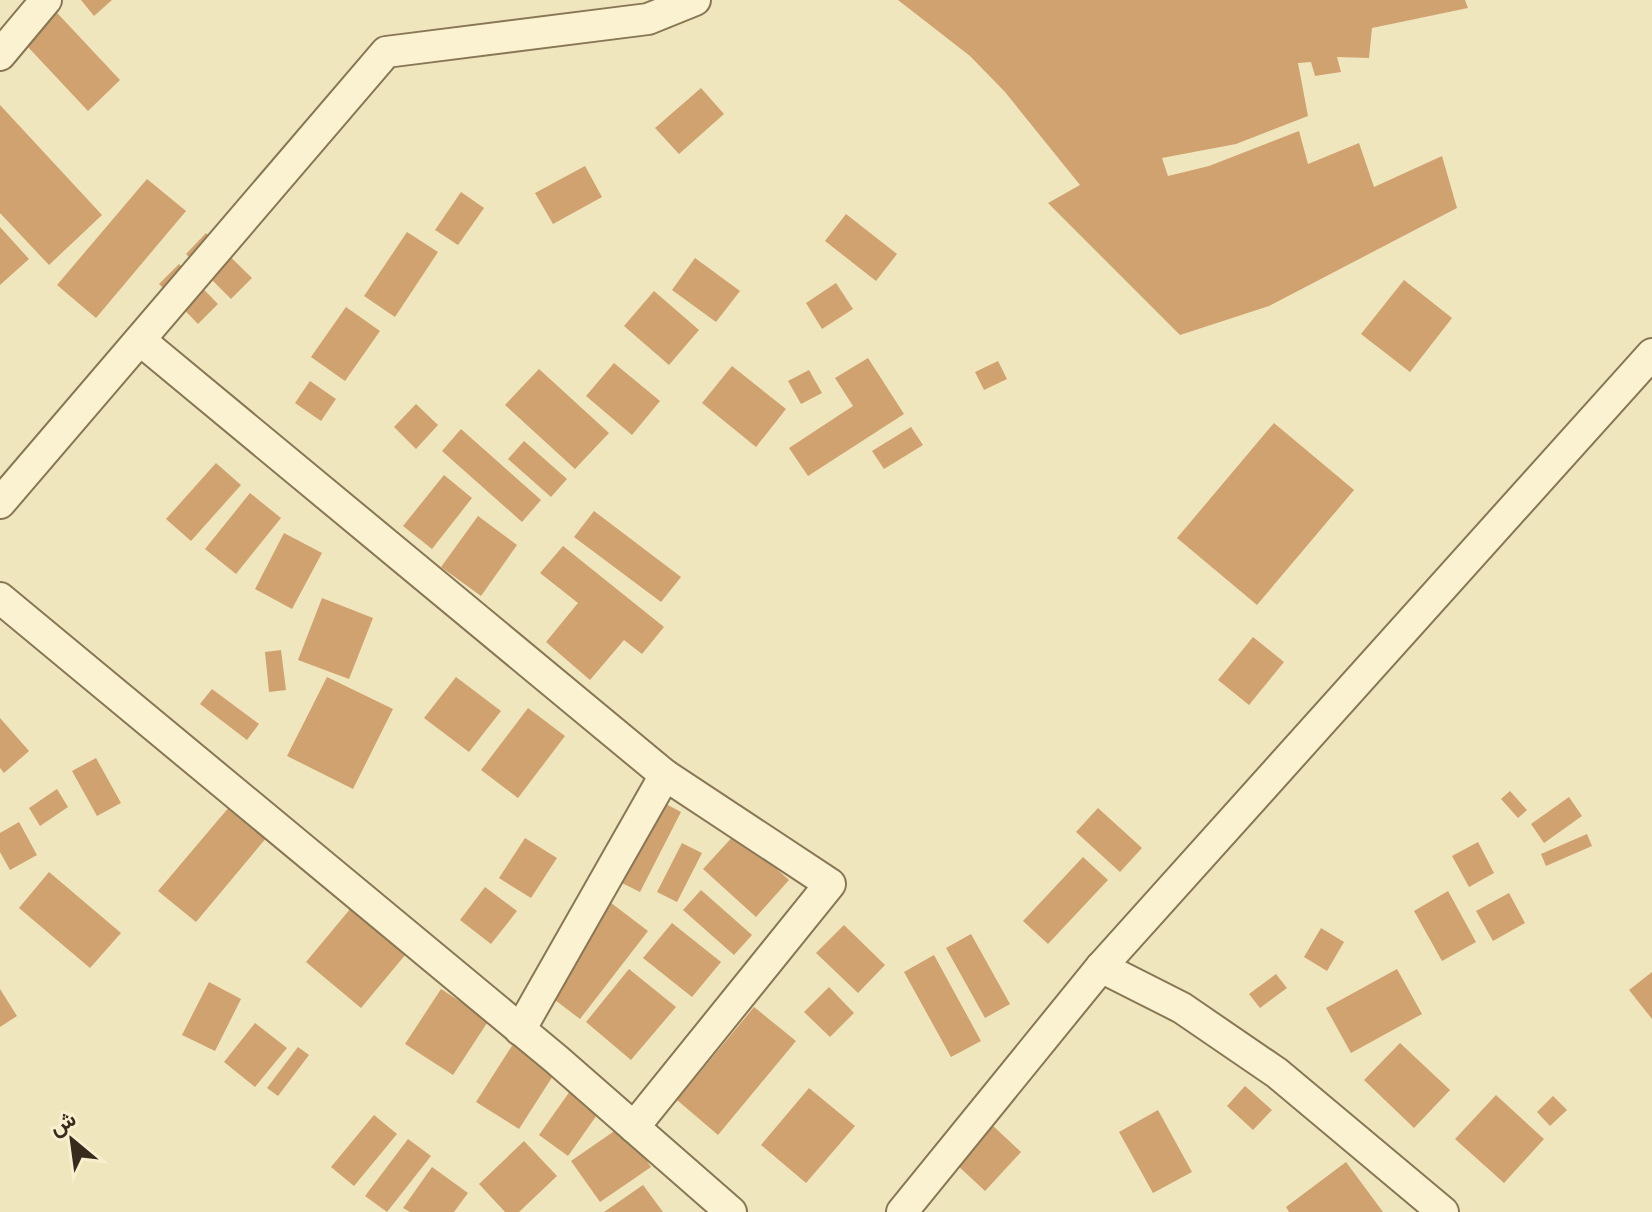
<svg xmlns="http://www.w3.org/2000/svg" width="1652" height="1212" viewBox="0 0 1652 1212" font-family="Literata,Vazirmatn,serif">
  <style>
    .building { fill: #d0a270 }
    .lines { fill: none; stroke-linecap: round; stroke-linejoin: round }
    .minor-casing { stroke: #887655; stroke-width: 34 }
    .minor { stroke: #faf2d0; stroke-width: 30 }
  </style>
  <rect width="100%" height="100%" fill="#f0e6bd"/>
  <g class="building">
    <path d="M45,0l75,80 -32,31 -75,-80z"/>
    <path d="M81,0h31l-18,16z"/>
    <path d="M898,0h567l3,8 -96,20 -3,30 -32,-1 4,15 -26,4 -4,-14 -13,1 10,53 -72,28 -74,14 6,18 41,-10 90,-35 9,33 51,-21 15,44 68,-31 15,52 -188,98 -89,29 -132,-132 32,-18 -75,-93 -35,-36z"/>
    <path d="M701,88l23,26 -45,40 -24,-26z"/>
    <path d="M0,105l102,110 -53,50 -49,-52z"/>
    <path d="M585,166l17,31 -49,27 -18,-31z"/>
    <path d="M147,179l39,32 -90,107 -39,-33z"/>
    <path d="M461,192l23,16 -26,37 -23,-15z"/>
    <path d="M846,214l51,40 -21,27 -51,-40z"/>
    <path d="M0,227l29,32 -29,26z"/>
    <path d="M407,232l31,20 -43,65 -31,-21z"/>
    <path d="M206,233l46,45 -21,21 -45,-45z"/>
    <path d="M695,258l45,33 -24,31 -44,-32z"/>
    <path d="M179,264l39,40 -20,20 -39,-40z"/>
    <path d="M1404,280l48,38 -42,54 -49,-38z"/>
    <path d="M836,283l17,26 -31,20 -16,-26z"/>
    <path d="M654,291l45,39 -30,35 -45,-39z"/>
    <path d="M346,307l34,24 -35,50 -34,-24z"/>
    <path d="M868,358l36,56 -96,62 -19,-28 64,-42 -18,-28z"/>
    <path d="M998,361l9,18 -23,11 -9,-18z"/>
    <path d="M614,363l46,38 -28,34 -46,-39z"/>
    <path d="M732,366l54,43 -30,38 -54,-44z"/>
    <path d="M539,369l70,64 -34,36 -70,-64z"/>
    <path d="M809,370l13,23 -21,11 -13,-23z"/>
    <path d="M310,381l26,18 -15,22 -26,-18z"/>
    <path d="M416,404l22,21 -22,24 -22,-22z"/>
    <path d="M1274,423l80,67 -97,115 -80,-67z"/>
    <path d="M911,427l12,18 -39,24 -12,-18z"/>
    <path d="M461,429l80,71 -19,22 -80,-71z"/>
    <path d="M524,441l43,38 -16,18 -43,-38z"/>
    <path d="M216,463l25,22 -50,56 -25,-22z"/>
    <path d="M444,475l28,23 -40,51 -29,-23z"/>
    <path d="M250,493l31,25 -45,56 -31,-25z"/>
    <path d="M594,511l87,66 -20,25 -87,-65z"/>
    <path d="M478,516l39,29 -36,51 -40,-29z"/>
    <path d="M284,533l38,20 -30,56 -37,-20z"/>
    <path d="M563,546l101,81 -22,27 -18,-14 -34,40 -44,-38 32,-39 -38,-30z"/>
    <path d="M322,598l51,20 -24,61 -51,-19z"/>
    <path d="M1253,637l31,25 -35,43 -31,-25z"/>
    <path d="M281,650l5,40 -17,2 -4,-40z"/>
    <path d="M327,677l66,32 -40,80 -66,-33z"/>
    <path d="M456,677l45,34 -32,41 -45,-34z"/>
    <path d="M212,689l47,35 -12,16 -47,-36z"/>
    <path d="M528,708l37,28 -47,62 -37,-28z"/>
    <path d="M0,718l29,33 -25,22 -4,-5z"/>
    <path d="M96,758l25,45 -24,13 -25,-45z"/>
    <path d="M57,789l11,18 -28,19 -11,-18z"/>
    <path d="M1510,791l17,19 -9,8 -17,-19z"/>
    <path d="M649,795l32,17 -41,80 -32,-16z"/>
    <path d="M1569,797l13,19 -38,27 -13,-19z"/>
    <path d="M230,806l37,31 -71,85 -38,-31z"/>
    <path d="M1098,808l44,40 -22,24 -44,-40z"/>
    <path d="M19,822l18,33 -27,15 -10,-18v-19z"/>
    <path d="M736,833l53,47 -33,37 -53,-48z"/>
    <path d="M1587,834l5,12 -46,20 -5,-12z"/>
    <path d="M525,838l32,20 -26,40 -32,-20z"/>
    <path d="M1478,842l16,31 -25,14 -17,-31z"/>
    <path d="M682,843l20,10 -25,49 -20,-10z"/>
    <path d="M1083,857l25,23 -60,64 -25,-23z"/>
    <path d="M49,872l72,61 -31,35 -71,-60z"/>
    <path d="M485,887l32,24 -26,33 -31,-24z"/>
    <path d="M701,890l51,45 -18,20 -51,-45z"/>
    <path d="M1448,891l28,51 -34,19 -28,-50z"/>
    <path d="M598,893l50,38 -68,88 -50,-38z"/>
    <path d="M1509,893l16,30 -32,18 -17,-30z"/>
    <path d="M351,908l55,46 -45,54 -55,-46z"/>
    <path d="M672,923l49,39 -29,35 -49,-39z"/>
    <path d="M844,925l41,40 -27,28 -42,-40z"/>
    <path d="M1321,928l23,14 -17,29 -23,-14z"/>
    <path d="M971,934l39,70 -25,14 -39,-70z"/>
    <path d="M934,955l47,86 -30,16 -47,-85z"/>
    <path d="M629,969l47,38 -45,53 -45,-38z"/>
    <path d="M1397,969l25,45 -71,39 -25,-45z"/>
    <path d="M1652,972v47l-23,-29z"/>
    <path d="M1276,974l11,14 -27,20 -11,-14z"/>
    <path d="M209,982l32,17 -26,52 -33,-16z"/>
    <path d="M829,987l25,26 -24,24 -26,-25z"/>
    <path d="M0,989l17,27 -17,11z"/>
    <path d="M441,989l48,31 -36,55 -48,-31z"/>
    <path d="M754,1007l42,34 -78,94 -41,-35z"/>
    <path d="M255,1023l32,25 -32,39 -31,-25z"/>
    <path d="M515,1041l43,27 -39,61 -43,-27z"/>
    <path d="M1400,1043l50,47 -36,38 -50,-48z"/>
    <path d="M298,1047l11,8 -31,41 -11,-8z"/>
    <path d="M575,1084l29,21 -36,51 -29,-21z"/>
    <path d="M1245,1086l27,24 -19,20 -26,-24z"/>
    <path d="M809,1088l46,38 -49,57 -45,-38z"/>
    <path d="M1496,1095l48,44 -40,44 -49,-44z"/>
    <path d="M1553,1096l14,14 -17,16 -13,-14z"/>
    <path d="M1158,1110l34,62 -39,21 -34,-61z"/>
    <path d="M374,1115l23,19 -43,52 -23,-19z"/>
    <path d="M991,1124l30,28 -36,39 -30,-28z"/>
    <path d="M623,1125l28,42 -51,35 -29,-41z"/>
    <path d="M408,1139l23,17 -44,56 -22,-16z"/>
    <path d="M524,1141l33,35 -38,36h-14l-26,-28z"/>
    <path d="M1346,1162l37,50h-94l-3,-5z"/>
    <path d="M432,1167l36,26 -14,19h-44l-7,-4z"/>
    <path d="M643,1185l20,27h-59z"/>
  </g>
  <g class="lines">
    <defs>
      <g id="minor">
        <path d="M0,55l46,-55"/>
        <path d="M140,340l525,435 -145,255"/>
        <path d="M0,503l386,-451 262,-33 47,-19"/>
        <path d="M0,598l556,461 175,153"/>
        <path d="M1101,967l81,41 95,65 166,139"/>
        <path d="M634,1127l196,-243 -165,-109"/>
        <path d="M902,1212l199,-245 551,-613"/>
      </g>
    </defs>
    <use href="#minor" class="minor-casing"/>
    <use href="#minor" class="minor"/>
  </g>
  <g transform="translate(72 1140) rotate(331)" stroke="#f7efcd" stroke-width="6" paint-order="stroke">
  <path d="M0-6L14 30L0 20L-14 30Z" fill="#372b1b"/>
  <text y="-12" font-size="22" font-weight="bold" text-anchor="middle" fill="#372b1b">ش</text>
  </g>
</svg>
